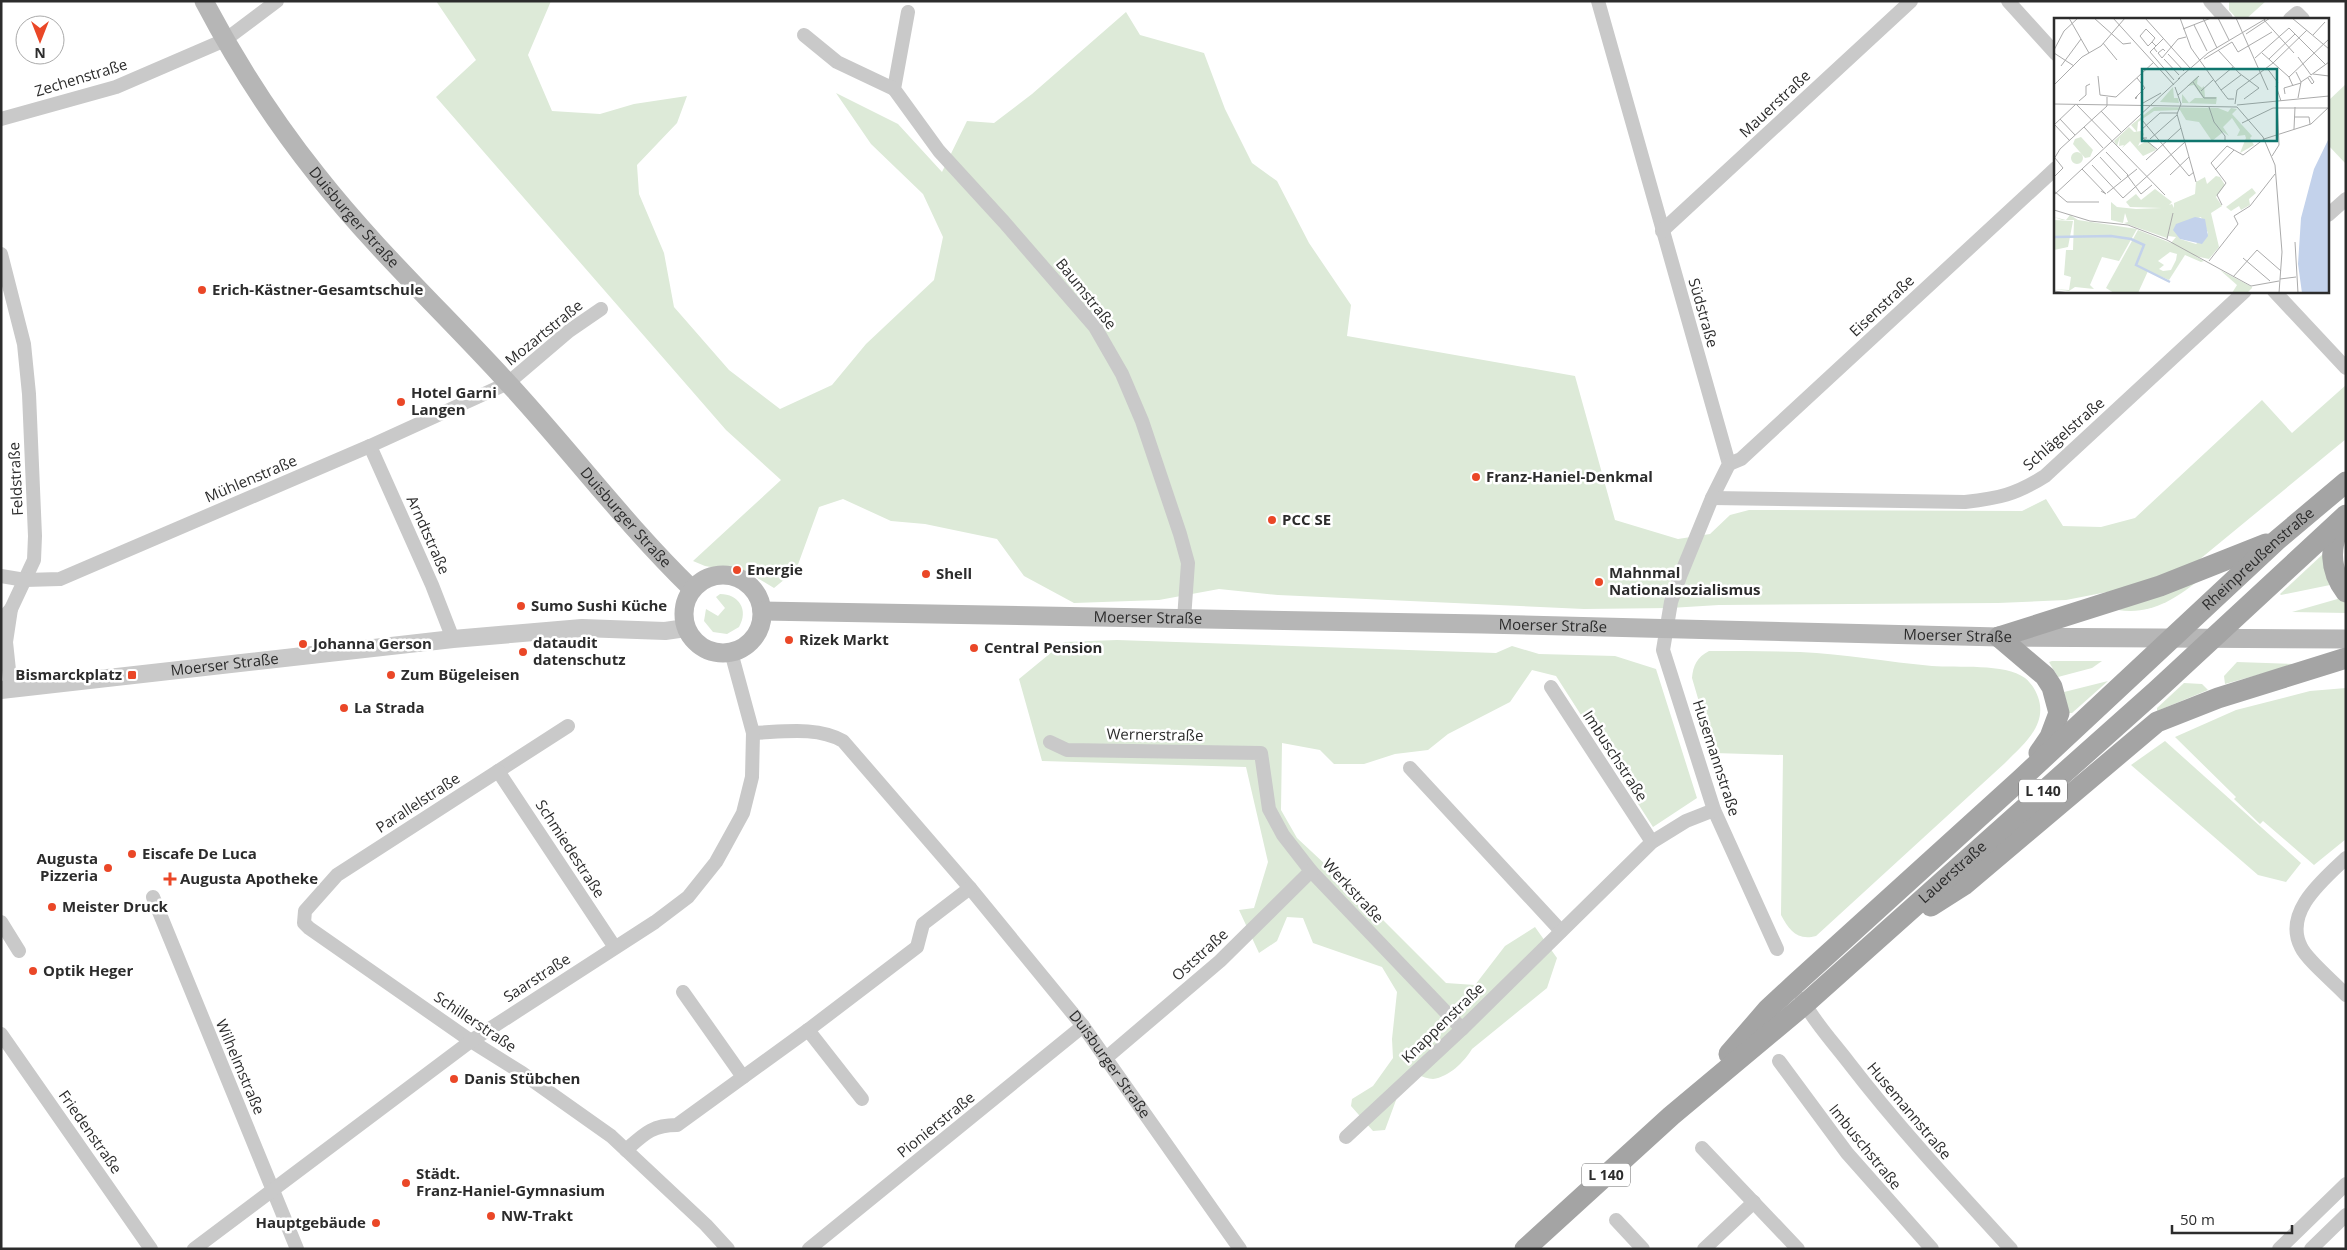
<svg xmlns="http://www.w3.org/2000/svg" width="2347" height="1250" viewBox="0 0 2347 1250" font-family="'Open Sans',sans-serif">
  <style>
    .green { fill: #ddead8 }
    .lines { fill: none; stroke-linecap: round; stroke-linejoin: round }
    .minor { stroke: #c9c9c9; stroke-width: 14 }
    .tertiary { stroke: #c9c9c9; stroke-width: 18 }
    .secondary { stroke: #b6b6b6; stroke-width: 19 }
    .primary { stroke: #a4a4a4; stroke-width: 21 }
    .poi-dot { fill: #ea4727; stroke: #fff; stroke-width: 2 }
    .labels { text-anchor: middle; stroke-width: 5; stroke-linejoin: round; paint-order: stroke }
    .shield { fill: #fff; stroke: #6b6b6b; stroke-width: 1 }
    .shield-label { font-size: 14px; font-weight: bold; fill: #2c2c2c }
    .street-label { font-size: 15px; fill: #2c2c2c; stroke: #fff }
    .poi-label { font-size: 15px; font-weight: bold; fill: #2c2c2c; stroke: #fff; text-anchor: start }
    .inset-river { fill: none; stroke: #c3d2eb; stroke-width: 2.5 }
    .inset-road { fill: none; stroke: #ababab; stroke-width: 1 }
    .view { fill: #0f766e; fill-opacity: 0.15; stroke: #0f766e; stroke-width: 2.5 }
    .inset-edge { fill: none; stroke: #2c2c2c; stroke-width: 2.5 }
  </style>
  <rect width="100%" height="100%" fill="#fff"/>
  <g class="green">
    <path d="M436,1h115l-23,54 24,56 48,3 34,-10 53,-8 -10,27 -40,42 2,29 25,59 10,54 55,63 51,39 52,-24 34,-41 68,-64 9,-43 -20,-43 -52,-50 -35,-51 62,31 44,48 25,-51 27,2 38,-29 94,-82 14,23 64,18 21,56 27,54 25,18 32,62 42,62 -4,31 228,40 40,144 63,19 32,-5 20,-19 19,-5 273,1 24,-12 17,27 38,1 34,-9 127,-118 30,33 54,-48v54l-152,125 -56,22 -72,14 -68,3 -279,2 -49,3 -86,1 -306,-14 -59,-6 -60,11 -85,3 -50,-27 -27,-37 -72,-15 -34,-3 -48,-22 -24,8 -23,63 -22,18 -23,-14 -46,-8 -12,-5 88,-81 -55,-50 -290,-333 40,-37z"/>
    <path d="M2229,1h37l-20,18h-9l-8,-9z"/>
    <path d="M2346,84v80l-18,-19v-44z"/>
    <path d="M2323,554l7,31 -49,10 -1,-1z"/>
    <path d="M2198,581c-25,19 -47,34 -80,29z"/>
    <path d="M720,594c19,0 29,16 19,33l-12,7 -14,-2 -9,-11 2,-12 12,7 7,-8 -9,-11z"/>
    <path d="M2341,598l5,6v9l-54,-1z"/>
    <path d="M1117,640l379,13 16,-7 27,8 76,2 41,13 41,129 -44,29 -97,-151 -24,-6 -22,32 -62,32 -20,16 -33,4 -31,10h-30l-14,-14 -38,-7 -1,67 16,28 59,55 90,90 29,2 30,-39 30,-19 22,31 -10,30 -75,61c-8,13 -23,28 -39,30 -5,0 -11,-3 -16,-4l-18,17 -14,38 -12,1 -22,-25 1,-7 21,-13 20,-28 -1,-19 5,-47 -15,-25 -69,-24 -10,-25 -16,-1 -10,24 -18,12 -20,-43 15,-2 14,-46 -22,-95 -204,-6 -23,-82 45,-37z"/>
    <path d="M1709,651c30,0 61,0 91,1 44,2 88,10 132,14 25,2 73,-3 93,12 6,5 10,11 13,19 10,28 -15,48 -33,66l-189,173c-19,5 -27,-6 -35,-21l2,-160 -69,-2 -22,-75c1,-12 5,-21 17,-27z"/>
    <path d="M2052,661h50l-10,7 -34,9 -9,-15z"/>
    <path d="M2237,662l56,2v1l-68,19 -1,-8z"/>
    <path d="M2108,681l-36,32h-3l-5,-21z"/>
    <path d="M2184,683l18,1 6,6 -51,21v-3z"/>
    <path d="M2346,688v151l-32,26 -51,-44 -3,3 -26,-25 2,-2 -61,-60 61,-27 74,-19z"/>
    <path d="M2165,741l136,122 -15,19 -28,-7 -127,-110z"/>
  </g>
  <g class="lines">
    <g class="minor">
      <path d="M1598,1l131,463 -17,34 -31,76 -10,28 -8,48 51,160 63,139"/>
      <path d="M2008,1l48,53"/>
      <path d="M2210,1l16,18"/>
      <path d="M908,12l-14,77 45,62 65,71 91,105 27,47 20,47 38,113 8,29 -4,56"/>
      <path d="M2290,19l7,-6 6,6"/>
      <path d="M804,35l33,27 57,27"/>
      <path d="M1,119l115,-32 109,-47 52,-39"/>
      <path d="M2328,215l18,-16"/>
      <path d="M1662,231l249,-230"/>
      <path d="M1,254l23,90 5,50 6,142 -1,24 -23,49 -10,11"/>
      <path d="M2274,291l72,77"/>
      <path d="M370,446l62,139 21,54"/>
      <path d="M1729,464l12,-5 315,-291"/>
      <path d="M1712,498l253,4c34,-4 50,-7 80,-26l200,-185"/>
      <path d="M1,576l24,4 35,-1 310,-133 138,-63 61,-52 32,-22"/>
      <path d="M11,609l-5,33 5,47"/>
      <path d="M1551,687l101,155"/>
      <path d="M568,726l-231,149 -32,36 -1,12 5,5 162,113 51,32 89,63 95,89 22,24"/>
      <path id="s1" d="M753,733c29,-1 64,-7 90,8l127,147 113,138 157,223"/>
      <path d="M1050,742l17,8 194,3 8,56 14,26 28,36 151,158"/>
      <path d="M1410,768l151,163"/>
      <path d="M498,771l116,175"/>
      <path d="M2346,858c-23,22 -63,54 -45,89 6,13 34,36 45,48"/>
      <path d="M153,897l144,352"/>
      <path d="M1,922l18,29"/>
      <path d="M683,992l60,85"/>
      <path d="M1802,999c12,23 31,43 47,64 50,65 106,125 162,186"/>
      <path d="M808,1030l54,69"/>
      <path d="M1,1034l150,215"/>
      <path d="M1106,1058l114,-97 91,-90"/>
      <path d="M1779,1061l68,92 85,96"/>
      <path d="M1346,1137l116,-108 190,-187 34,-21 28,-11"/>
      <path d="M1702,1148l96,101"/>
      <path d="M626,1150c18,-16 26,-25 51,-25l131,-95 109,-83 6,-23 47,-36"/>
      <path d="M1616,1220l27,29"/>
      <path d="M194,1249l277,-208 184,-119 33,-25 28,-35 10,-18 17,-31 9,-36 1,-44 -22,-81"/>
      <path d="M809,1249l274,-223"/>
      <path d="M1704,1249l50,-47"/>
      <path d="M2279,1249l67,-65"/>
      <path d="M2311,1249l35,-34"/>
    </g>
    <path class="tertiary" id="s2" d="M1,690l452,-51 129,-11 83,3 21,-3"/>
    <g class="secondary">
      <path id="s3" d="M204,1c32,61 70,120 113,174 58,74 127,138 190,207 63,68 118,142 185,207"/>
      <circle cx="723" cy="614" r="39"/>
      <path id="s4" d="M762,611l720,13 517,13 347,2"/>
    </g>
    <g class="primary">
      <path d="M2342,522c-13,23 -13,48 4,70"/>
      <path d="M1999,637l161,-51 106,-42"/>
      <path d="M1999,637l46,39 7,11 7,26 -9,24 -11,16"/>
      <path d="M1931,906l33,-21 193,-163 61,-24 128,-40"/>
      <path id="s5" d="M1729,1054l39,-45 27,-25 226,-205 255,-238 70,-59"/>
      <path id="s6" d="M1525,1249l146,-133 134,-112 352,-314 189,-175"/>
    </g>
  </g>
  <g class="poi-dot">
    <circle cx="202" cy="290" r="5"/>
    <circle cx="401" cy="402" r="5"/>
    <circle cx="1476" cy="477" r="5"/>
    <circle cx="1272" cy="520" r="5"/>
    <circle cx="737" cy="570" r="5"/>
    <circle cx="926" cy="574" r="5"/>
    <circle cx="1599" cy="582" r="5"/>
    <circle cx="521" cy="606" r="5"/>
    <circle cx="789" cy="640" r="5"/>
    <circle cx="303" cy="644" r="5"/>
    <circle cx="974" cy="648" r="5"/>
    <circle cx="523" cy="652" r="5"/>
    <rect x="127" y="670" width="10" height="10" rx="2.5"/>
    <circle cx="391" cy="675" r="5"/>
    <circle cx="344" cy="708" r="5"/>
    <circle cx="132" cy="854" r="5"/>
    <circle cx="108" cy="868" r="5"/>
    <path d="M167.5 871.5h5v5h5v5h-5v5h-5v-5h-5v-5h5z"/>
    <circle cx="52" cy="907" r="5"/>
    <circle cx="33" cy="971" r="5"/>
    <circle cx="454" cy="1079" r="5"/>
    <circle cx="406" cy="1183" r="5"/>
    <circle cx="491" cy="1216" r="5"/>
    <circle cx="376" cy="1223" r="5"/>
  </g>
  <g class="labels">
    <g class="shield">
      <rect x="2019" y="779.5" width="48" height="23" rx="4"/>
      <rect x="1582" y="1163.5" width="48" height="23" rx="4"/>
    </g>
    <g class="shield-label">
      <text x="2043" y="796">L 140</text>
      <text x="1606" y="1180">L 140</text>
    </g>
    <g class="street-label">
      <text transform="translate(81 78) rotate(-17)" y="5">Zechenstraße</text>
      <text transform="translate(1775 104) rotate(-43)" y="5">Mauerstraße</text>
      <text dy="5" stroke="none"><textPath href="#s3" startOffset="264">Duisburger Straße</textPath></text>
      <text transform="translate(1086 294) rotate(51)" y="5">Baumstraße</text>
      <text transform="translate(1882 306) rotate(-43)" y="5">Eisenstraße</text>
      <text transform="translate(1703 313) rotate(74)" y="5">Südstraße</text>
      <text transform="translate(544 333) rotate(-39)" y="5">Mozartstraße</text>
      <text transform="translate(2064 434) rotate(-41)" y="5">Schlägelstraße</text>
      <text transform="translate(16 479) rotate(-93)" y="5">Feldstraße</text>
      <text transform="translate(251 479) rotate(-23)" y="5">Mühlenstraße</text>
      <text dy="5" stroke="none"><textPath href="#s3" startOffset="669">Duisburger Straße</textPath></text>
      <text transform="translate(428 535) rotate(66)" y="5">Arndtstraße</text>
      <text dy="5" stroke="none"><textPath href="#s5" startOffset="725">Rheinpreußenstraße</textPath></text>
      <text dy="5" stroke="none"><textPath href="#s4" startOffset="386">Moerser Straße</textPath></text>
      <text dy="5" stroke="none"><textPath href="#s4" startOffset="791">Moerser Straße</textPath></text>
      <text dy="5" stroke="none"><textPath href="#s4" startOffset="1196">Moerser Straße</textPath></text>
      <text dy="5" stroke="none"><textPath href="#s2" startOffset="225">Moerser Straße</textPath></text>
      <text transform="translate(1155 735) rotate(1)" y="5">Wernerstraße</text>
      <text transform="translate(1615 756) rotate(57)" y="5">Imbuschstraße</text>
      <text transform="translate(1716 758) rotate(72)" y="5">Husemannstraße</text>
      <text transform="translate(418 803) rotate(-33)" y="5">Parallelstraße</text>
      <text transform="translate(570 849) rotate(57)" y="5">Schmiedestraße</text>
      <text dy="5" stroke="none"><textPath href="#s6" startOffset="570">Lauerstraße</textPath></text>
      <text transform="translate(1353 891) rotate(47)" y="5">Werkstraße</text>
      <text transform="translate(1200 955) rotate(-42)" y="5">Oststraße</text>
      <text transform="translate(537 978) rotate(-33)" y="5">Saarstraße</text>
      <text transform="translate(475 1022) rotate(34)" y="5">Schillerstraße</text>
      <text transform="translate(1443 1023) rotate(-44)" y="5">Knappenstraße</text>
      <text dy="5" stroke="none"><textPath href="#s1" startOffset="511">Duisburger Straße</textPath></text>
      <text transform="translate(240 1067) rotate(67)" y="5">Wilhelmstraße</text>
      <text transform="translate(1909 1111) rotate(50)" y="5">Husemannstraße</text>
      <text transform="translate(936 1125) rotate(-39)" y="5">Pionierstraße</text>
      <text transform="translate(90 1132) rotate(55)" y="5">Friedenstraße</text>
      <text transform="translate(1865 1147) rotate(51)" y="5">Imbuschstraße</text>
    </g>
    <g class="poi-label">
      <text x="212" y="295">Erich-Kästner-Gesamtschule</text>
      <text x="411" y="398">Hotel Garni<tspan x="411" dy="17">Langen</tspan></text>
      <text x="1486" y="482">Franz-Haniel-Denkmal</text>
      <text x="1282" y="525">PCC SE</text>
      <text x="747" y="575">Energie</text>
      <text x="1609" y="578">Mahnmal<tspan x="1609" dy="17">Nationalsozialismus</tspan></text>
      <text x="936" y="579">Shell</text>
      <text x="531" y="611">Sumo Sushi Küche</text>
      <text x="799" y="645">Rizek Markt</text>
      <text x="533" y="648">dataudit<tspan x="533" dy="17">datenschutz</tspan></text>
      <text x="313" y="649">Johanna Gerson</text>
      <text x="984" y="653">Central Pension</text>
      <text x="122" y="680" text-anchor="end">Bismarckplatz</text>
      <text x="401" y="680">Zum Bügeleisen</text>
      <text x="354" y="713">La Strada</text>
      <text x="142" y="859">Eiscafe De Luca</text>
      <text x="98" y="864" text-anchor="end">Augusta<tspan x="98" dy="17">Pizzeria</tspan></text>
      <text x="180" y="884">Augusta Apotheke</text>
      <text x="62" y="912">Meister Druck</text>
      <text x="43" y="976">Optik Heger</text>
      <text x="464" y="1084">Danis Stübchen</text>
      <text x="416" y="1179">Städt.<tspan x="416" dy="17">Franz-Haniel-Gymnasium</tspan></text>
      <text x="501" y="1221">NW-Trakt</text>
      <text x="366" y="1228" text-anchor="end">Hauptgebäude</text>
    </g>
  </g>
  <g transform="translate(2054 18)">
    <rect width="275" height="275" fill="#fff"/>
    <path d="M144,58l-1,8 5,4 2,-2 1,11h12l-1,7 -34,-1v-9l7,9 6,-5h8l-9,-13 -7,1zM119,69l1,11h4l1,5 -19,-1zM100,89l64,1 10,4 3,-4 6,1 -5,5 20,22 -2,2 4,7 -14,8 6,-15 -1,-3 -8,1 3,-6 -8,-12 -9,9 6,9 -6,-4 -11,9 -13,-19 -13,-2 -6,-10 -26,1 -16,11 -1,10 -6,-7zM75,109l5,5 7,-1 3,3 -6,12 10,-6 8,10 -13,6 -13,-15 -8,7 2,-3 -5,1 1,-9 -3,9 -3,-5zM27,119l12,13 -3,7 -5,1 -12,-14 2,-5zM17 140a6 6 0 1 1 12 0a6 6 0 1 1-12 0ZM162,158l4,1 5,8 -9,12 6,9 -11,7 8,34 -10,12 -14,-3 9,5 -3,1 -16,-7 -16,25 -21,-9 -10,22h-24l-8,-5 32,-58 33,13 5,-6 -8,-1 4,-16 -5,18 -43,-15 4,-1 -3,-9 -2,10 -12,-3v-18l6,5 19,2 26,-1 -32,-1 -4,-5 10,-8 5,6 14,-11 17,13 -3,3 3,-1 2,4v-5l21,-9 1,-12 9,-5 2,7zM147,199l7,16 -12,11 -16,-5 -5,-13zM116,234l7,2 -1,6 -5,10 -8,1 -4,-2 5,-4 -6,-4zM198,170l4,5 -7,6 1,6 -9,5 -2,-4 -8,5 -5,-4zM16,197l8,5 59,9 -18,32 -17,-4 -12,28 4,4 -19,-2 -6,4 -15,-2 15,1 2,-13 -7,-2 2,-25h7l1,-30h-12l-8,-3 12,3zM0,202l19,1 -5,26 -14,3zM166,252l32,17v1l-5,5h-15l5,-8z" fill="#ddead8" fill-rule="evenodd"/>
    <path d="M275,120v155h-27l-4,-29 3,-46 13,-49zM141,199l10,2 3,17 -6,8 -22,-5 -7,-9 3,-6z" fill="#c3d2eb"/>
    <path class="inset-river" d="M0,219l57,-1 20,3 13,6 -8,20 34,17"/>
    <path class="inset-road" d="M15,0l20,35M40,0l29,26 8,-1M59,0l61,67M91,0l45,50M126,0l11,30 30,42 7,9h6M149,0l14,30M164,0l11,22M182,0l32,72M238,0l37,31M210,2l30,33M140,7l13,26M129,11l28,-11M192,16l24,-16M259,17l12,-13M98,24l3,-4 -9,-9 -6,7 8,10 4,-4 4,4M49,25l14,17M100,30l-4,4 24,28M0,32l10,-19 14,-13M164,32l21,23 20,15 -15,11M111,33l-2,-2 -5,4 4,5 16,-19 8,-2M103,34l-3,-4 9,-9M0,35l20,13M208,35l27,24 4,9M114,36l16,17M244,39l13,18 18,-13M201,40l34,-30 36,36M110,41l15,16M150,41l28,-17 6,10 34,-20M215,41l26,-25M7,48l20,-27M213,50l11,15M242,54l5,10 -3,16M259,56l16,2M44,58l2,19 16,2 38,-35M235,59l40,-38M83,60l8,10 -10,10 1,1 1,-3M124,61l30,-26 59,-35M139,64l11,16h12M161,64l18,-15M247,64l9,-6 4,6 -2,2 -4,-6M0,67l28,-28 19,-11 24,-28M222,68l5,15M121,69l6,17 -4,10 19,68M167,72l20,-15M147,73l12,-11M231,76l-1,-6 17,-5M124,77l21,-19M25,83l7,-6v-9l4,-2M89,85l18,-10M0,86l183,3 26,30 12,28 7,87 -3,41M181,86l2,-14 36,-27 34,-33M183,87l92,-9M155,89l5,15 11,14v4M47,93l20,21M240,99h15l1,7M6,101l15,16M88,102l47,56 5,-4M188,105l31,-15h55M0,106l16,17M0,107l22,-21 89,91M30,109l19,21M240,111l1,-22M87,112l19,-17h18M93,120h-4l15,12M96,121l27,-24M52,134l22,23M218,138l7,-11 -2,-44M46,139l21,23M0,141l6,-10 47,-43v-9M92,142l35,-32M38,147l31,33 62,-56M28,151l24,25 -5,-3M161,152l19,-20M73,157l14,19 11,-9M116,157l19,-18M0,159l9,-9 -8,-10M0,173l13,11h32M53,175l30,-24M0,177l126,-117M168,187l-5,-10 9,-12 -15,-20 16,-17 16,9 21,-16 47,-15 18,-17M0,192l36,11 38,4 39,15 84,46 28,-5M113,221l6,-26M241,224l3,51M189,240l27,23M155,243l29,-37 -4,-8 16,-10 25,-32M179,259l24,-27 24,21M226,261l16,-2M0,273l15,2"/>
    <path class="view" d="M88,51h135v72h-135z"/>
    <rect width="275" height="275" class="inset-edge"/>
  </g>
  <rect width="2347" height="1250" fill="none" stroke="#2c2c2c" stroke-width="5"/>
  <g transform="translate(40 40) rotate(180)"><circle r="24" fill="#ffffff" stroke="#ababab"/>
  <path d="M0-4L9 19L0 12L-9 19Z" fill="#ea4727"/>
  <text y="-8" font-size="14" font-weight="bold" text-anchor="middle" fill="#2c2c2c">N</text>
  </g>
  <path d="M2172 1225v8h120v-8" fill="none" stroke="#2c2c2c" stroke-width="2.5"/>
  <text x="2180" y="1225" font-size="15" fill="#2c2c2c" stroke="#ffffff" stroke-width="4" paint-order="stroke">50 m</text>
</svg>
